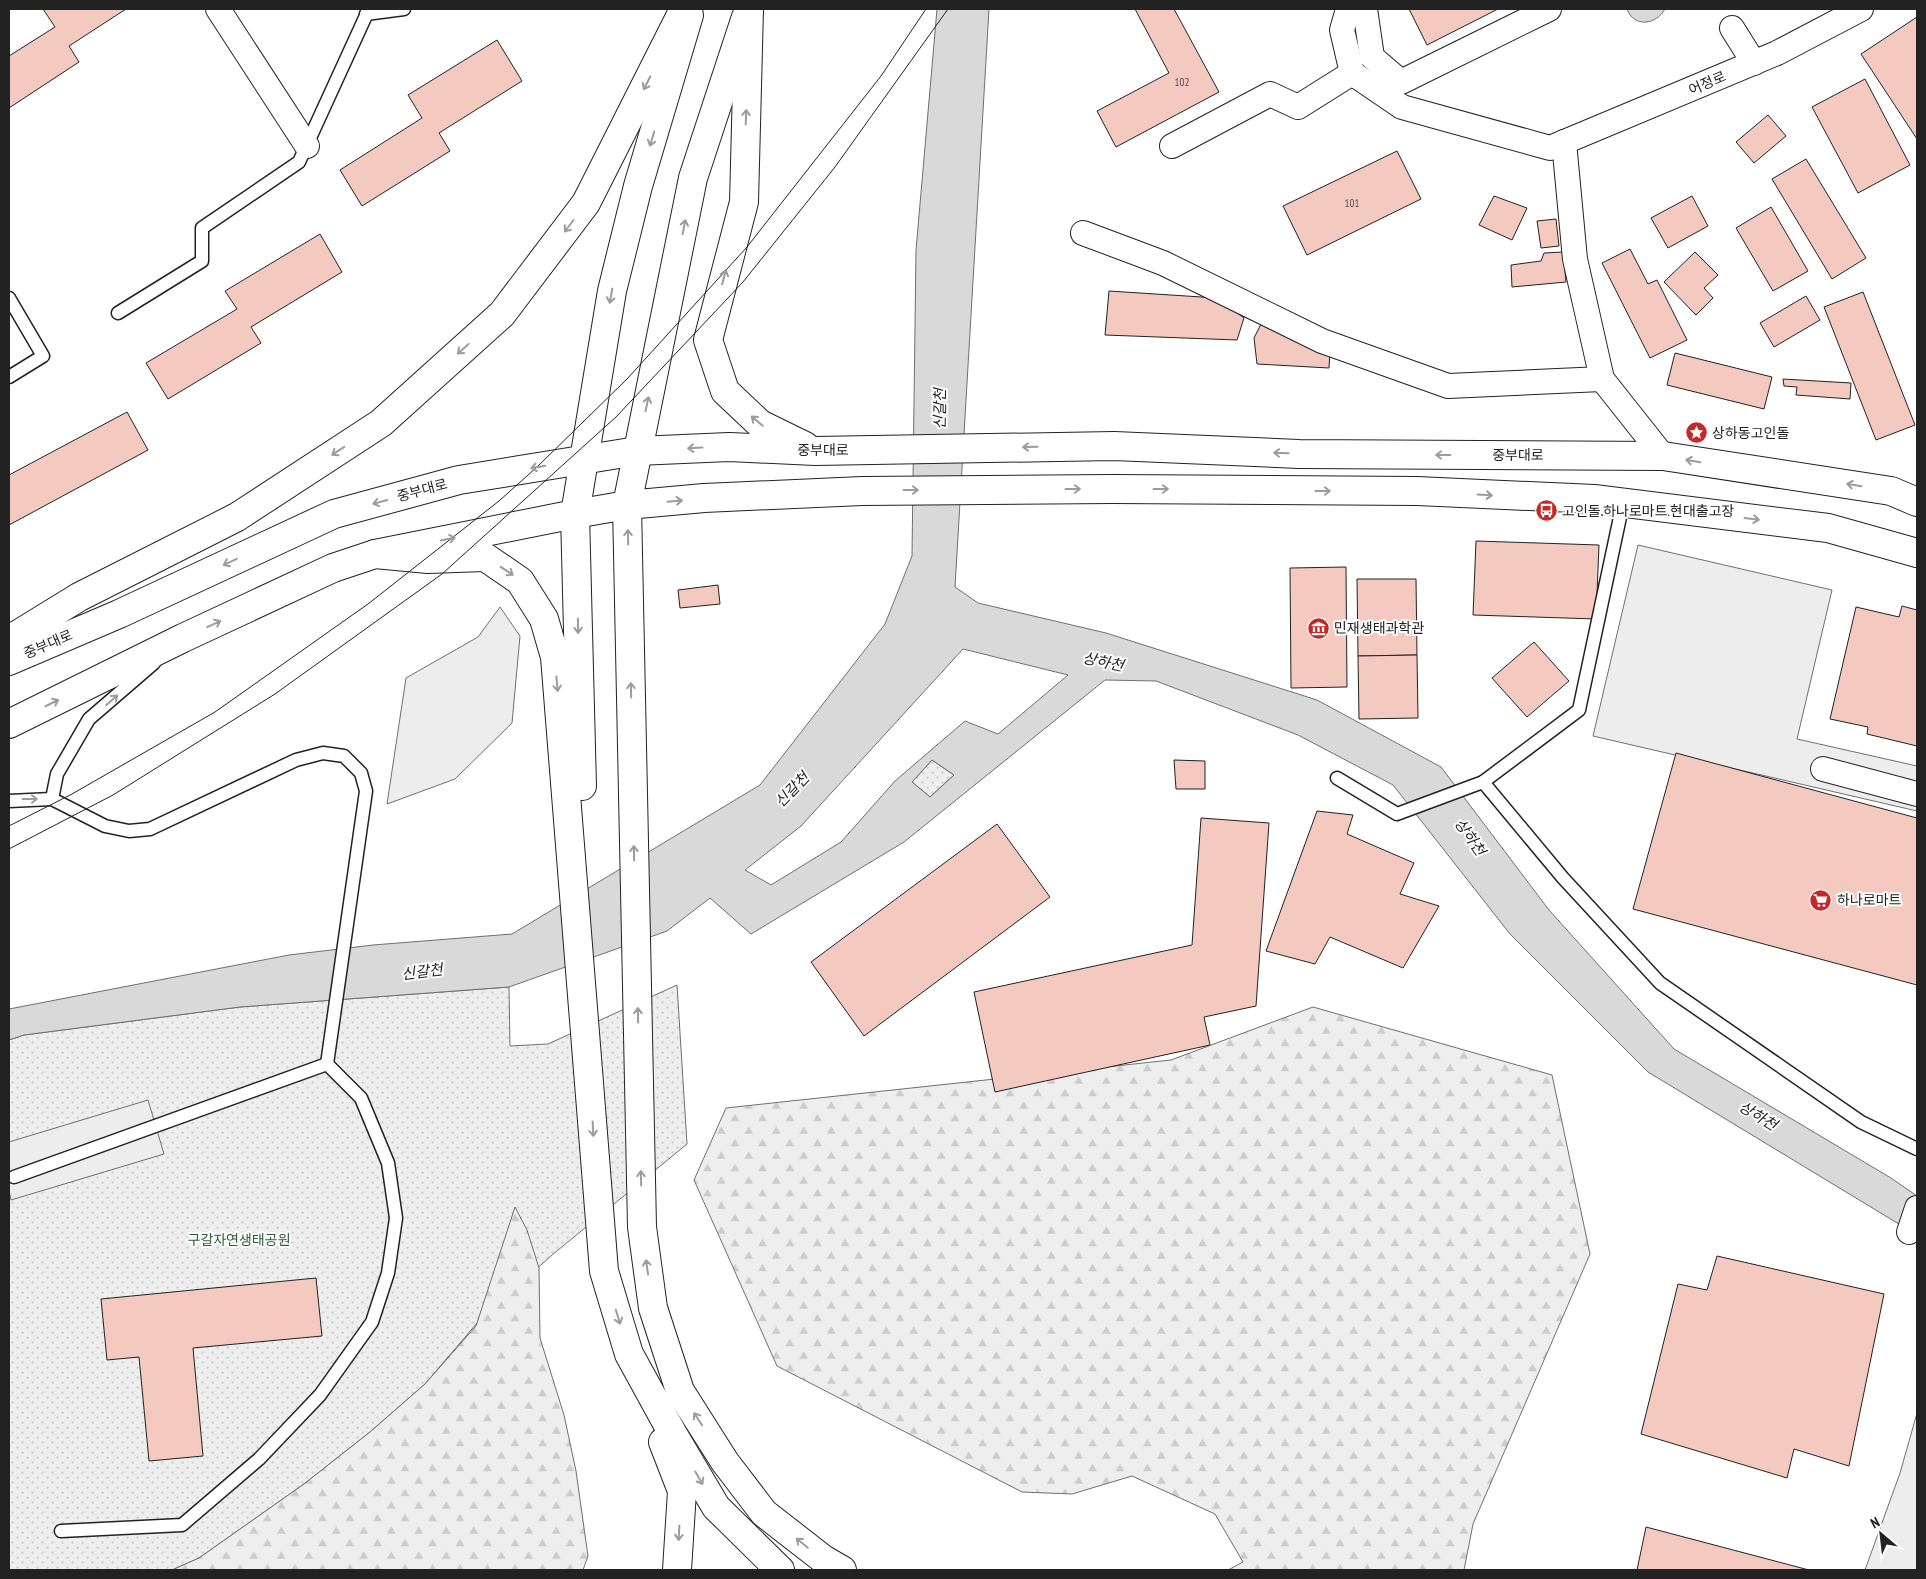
<svg xmlns="http://www.w3.org/2000/svg" width="1926" height="1579" viewBox="0 0 1926 1579" font-family="'PT Sans Narrow','Noto Sans KR',sans-serif">
  <style>
    .green { fill: url(#green-dots); stroke: #6f6f6f }
    .forest { fill: url(#forest-firs); stroke: #6f6f6f }
    .parking { fill: #ededed; stroke: #6f6f6f }
    .water { fill: #d9d9d9; stroke: #6f6f6f; fill-rule: evenodd }
    .building { fill: #f3c9c0; stroke: #222 }
    .lines { fill: none; stroke-linecap: round; stroke-linejoin: round }
    .lane-casing { stroke: #222; stroke-width: 15 }
    .street-casing { stroke: #222; stroke-width: 26 }
    .secondary-casing { stroke: #222; stroke-width: 30 }
    .primary-casing { stroke: #222; stroke-width: 30 }
    .highway-casing { stroke: #222; stroke-width: 30 }
    .lane { stroke: #fff; stroke-width: 12 }
    .street { stroke: #fff; stroke-width: 24 }
    .secondary { stroke: #fff; stroke-width: 28 }
    .primary { stroke: #fff; stroke-width: 28 }
    .highway { stroke: #fff; stroke-width: 28 }
    .tram { stroke: #222; stroke-width: 1 }
    .oneway { stroke: #9c9c9c }
    .labels { text-anchor: middle; stroke-width: 4; stroke-linejoin: round; paint-order: stroke }
    .number-label { font-size: 11px; fill: #564c4a }
    .street-label { font-size: 14px; fill: #222; stroke: #fff }
    .poi-label { font-size: 14px; fill: #222; stroke: #fff; text-anchor: start }
    .park-label { font-size: 14px; fill: #2f5e38; stroke: #fff }
    .water-label { font-size: 15px; font-style: italic; fill: #222; stroke: #fff }
  </style>
  <defs>
    <pattern id="green-dots" width="8" height="8" patternUnits="userSpaceOnUse" patternTransform="scale(1.25)"><rect width="8" height="8" fill="#eee"/><path d="M2 2h.1M6 6h.1" fill="none" stroke="#ccc" stroke-width="1.8" stroke-linecap="round"/></pattern>
    <pattern id="forest-firs" width="22" height="20" patternUnits="userSpaceOnUse" patternTransform="scale(1.25)"><rect width="22" height="20" fill="#eee"/><path d="M5 1l3.5 6h-7zM16 11l3.5 6h-7z" fill="#ccc"/></pattern>
  </defs>
  <rect width="100%" height="100%" fill="#fff"/>
  <g class="green">
    <path d="M932,760l22,15 -24,22 -18,-15z"/>
    <path d="M677,985l10,159 -135,111 -75,68 -52,61 -55,48 -66,52 -105,74 -27,12h-163v-530l15,-5 216,-28 269,-20 1,59 38,-2z"/>
  </g>
  <g class="forest">
    <path d="M1313,1007l239,68 38,179 -117,270 -9,46h-236l15,-8 -28,-48 -83,-38 -60,18 -50,-2 -245,-126 -83,-186 32,-72 445,-48z"/>
    <path d="M515,1207l12,23 12,38 1,70 24,77 12,56 12,85 -5,14h-411l27,-12 105,-74 66,-52 55,-48 51,-58z"/>
  </g>
  <g class="parking">
    <path d="M1638,545l194,45 -35,149 120,27v45l-324,-75z"/>
    <path d="M500,607l20,29 -8,87 -57,56 -68,25 19,-126 72,-41z"/>
    <path d="M148,1100l16,54 -153,46 -2,-10v-48z"/>
    <path d="M1917,1413v157h-52l35,-97z"/>
  </g>
  <g class="water">
    <path d="M937,9h52l-34,578 23,16 128,30 211,67 124,67 108,143 125,139 217,129 26,18v39l-269,-163 -138,-138 -117,-149 -95,-50 -142,-54 -51,-1 -201,162 -153,92 -41,-36 -43,33 -158,56 -269,20 -216,28 -15,5v-31l280,-54 84,-10 139,-11 248,-149 125,-161 27,-68 4,-306zM963,649l105,26 -70,59 -33,-13 -70,60 -54,61 -70,43 -26,-15 56,-44zM932,760l22,15 -24,22 -18,-15z"/>
    <path d="M1627,9h38c-9,16 -31,19 -38,0z"/>
  </g>
  <g class="building">
    <path d="M43,9h83l-57,37 10,16 -70,46v-52l46,-29z"/>
    <path d="M1135,9h39l45,83 -103,55 -19,-36 72,-38z"/>
    <path d="M1409,9h89l-71,36z"/>
    <path d="M1917,17v122l-56,-85z"/>
    <path d="M497,40l25,41 -83,52 11,18 -88,55 -22,-36 82,-52 -14,-23z"/>
    <path d="M1865,79l45,86 -52,28 -46,-86z"/>
    <path d="M1768,115l18,21 -32,27 -18,-21z"/>
    <path d="M1397,151l24,48 -114,56 -24,-49z"/>
    <path d="M1806,159l60,99 -34,21 -60,-100z"/>
    <path d="M1494,196l33,12 -15,32 -33,-15z"/>
    <path d="M1692,196l16,30 -40,22 -17,-30z"/>
    <path d="M1771,207l37,64 -35,20 -37,-63z"/>
    <path d="M1556,219l3,27 -18,2 -4,-27z"/>
    <path d="M320,234l22,38 -91,55 10,16 -93,56 -22,-36 91,-54 -12,-18z"/>
    <path d="M1630,249l18,35 9,-4 30,60 -37,18 -48,-95z"/>
    <path d="M1563,252l3,30 -54,5 -1,-22 30,-4 3,-8z"/>
    <path d="M1695,252l23,23 -14,13 9,10 -17,17 -32,-33z"/>
    <path d="M1109,291l108,7 27,20 -7,22 -132,-5z"/>
    <path d="M1863,292l52,133 -39,15 -52,-133z"/>
    <path d="M1806,296l14,24 -46,27 -14,-24z"/>
    <path d="M1263,320l67,31 -1,17 -72,-4 -3,-26z"/>
    <path d="M1675,353l97,24 -8,32 -97,-24z"/>
    <path d="M1783,379l68,4 -1,16 -54,-4 1,-8 -13,-1z"/>
    <path d="M127,412l21,38 -139,75v-50z"/>
    <path d="M1476,541l123,4 -3,74 -123,-4z"/>
    <path d="M1346,567l1,120 -56,1 -1,-120z"/>
    <path d="M1357,579h59l1,76 -59,1z"/>
    <path d="M718,585l2,19 -40,4 -2,-18z"/>
    <path d="M1902,606l15,4v136l-50,-12 1,-7 -38,-8 26,-112 43,10z"/>
    <path d="M1534,642l35,39 -42,36 -35,-39z"/>
    <path d="M1417,655l1,63 -59,1 -1,-63z"/>
    <path d="M1676,753l241,65v167l-284,-76z"/>
    <path d="M1174,760l31,1v28h-29z"/>
    <path d="M1317,811l36,4 -6,19 67,29 -14,31 39,12 -36,62 -73,-31 -15,27 -49,-13z"/>
    <path d="M1201,818l68,5 -13,183 -52,11 6,28 -215,47 -21,-100 218,-47z"/>
    <path d="M997,824l53,73 -186,139 -53,-74z"/>
    <path d="M1717,1256l167,38 -35,172 -55,-17 -7,29 -146,-44 37,-150 29,6z"/>
    <path d="M316,1278l6,58 -129,12 10,108 -54,5 -10,-104 -32,3 -6,-61z"/>
    <path d="M1646,1527l163,43h-172z"/>
  </g>
  <g class="lines">
    <defs>
      <g id="lane">
        <path d="M366,14l38,-5"/>
        <path d="M9,298l34,58 -34,21"/>
        <path d="M118,313l84,-52v-33l97,-66 70,-153"/>
        <path d="M1337,778l60,36 86,-32 96,-72 44,-207"/>
        <path d="M1483,782l80,96 97,105 201,139 56,27"/>
        <path d="M52,799l5,-25 32,-55 65,-56"/>
        <path d="M9,801l43,-2 53,27 24,5 21,-2 146,-69 27,-7 21,3 17,17 5,18 -39,273"/>
        <path d="M14,1177l313,-113"/>
        <path d="M61,1531l121,-6 77,-66 61,-64 52,-73 16,-49 8,-55 -8,-55 -27,-65 -34,-34"/>
      </g>
      <g id="street">
        <path d="M218,9l89,137"/>
        <path d="M1365,9l7,48 29,25 148,-73"/>
        <path d="M1732,28l22,35"/>
        <path d="M1352,73l50,34 148,41 227,-95 84,-44"/>
        <path d="M1564,142l11,117 27,120 61,77"/>
        <path d="M1172,146l98,-52 28,13 54,-34 -10,-43 6,-21"/>
        <path d="M1083,233l80,30 159,78 126,45 154,-7"/>
        <path d="M1823,769l94,25"/>
        <path d="M1909,1232l8,-24"/>
      </g>
      <g id="secondary">
        <path d="M627,505l66,-327 53,-161"/>
        <path d="M575,514l37,-223 26,-105 51,-171"/>
      </g>
      <g id="primary">
        <path d="M749,9l-5,193 -36,138 17,51 35,33 45,22"/>
        <path d="M9,640l70,-43 158,-80 144,-94 121,-109 84,-111 98,-194"/>
        <path d="M9,661l110,-47 215,-100 125,-34 178,-29 92,-4 86,4 299,-5 185,8 364,2 228,35 26,11"/>
        <path d="M9,724l174,-86 150,-70 42,-14 200,-40 52,-9 77,-7 158,-7 250,-2 305,2 177,8 234,29 89,25"/>
      </g>
      <g id="highway">
        <path d="M627,505l15,722 11,81 27,83 45,71 39,51 59,46 19,11"/>
        <path d="M575,514l7,272"/>
        <path d="M375,554l53,5 57,-2 35,24 24,38 11,38 49,614 25,83 45,82 42,71 64,63"/>
        <path d="M663,1442l19,49 -5,79"/>
      </g>
    </defs>
    <use href="#lane" class="lane-casing"/>
    <use href="#street" class="street-casing"/>
    <use href="#secondary" class="secondary-casing"/>
    <use href="#primary" class="primary-casing"/>
    <use href="#highway" class="highway-casing"/>
    <use href="#lane" class="lane"/>
    <use href="#street" class="street"/>
    <use href="#secondary" class="secondary"/>
    <use href="#primary" class="primary"/>
    <use href="#highway" class="highway"/>
    <g class="tram">
      <path d="M9,826l63,-32 143,-82 153,-108 131,-103 38,-34 90,-88 120,-132 134,-171 45,-67"/>
      <path d="M9,849l104,-54 162,-101 167,-120 174,-157 127,-135 92,-115 113,-158"/>
    </g>
  </g>
  <defs><path id="oneway-shaft" d="M-6 0H5M1.5-3L5.5 0L1.5 3" fill="none" stroke-width="1.6" stroke-linecap="round" stroke-linejoin="round" transform="scale(1.25)"/></defs>
  <g class="oneway">
    <use href="#oneway-shaft" transform="translate(647 83) rotate(117)"/>
    <use href="#oneway-shaft" transform="translate(746 117) rotate(-88)"/>
    <use href="#oneway-shaft" transform="translate(652 139) rotate(107)"/>
    <use href="#oneway-shaft" transform="translate(569 226) rotate(127)"/>
    <use href="#oneway-shaft" transform="translate(684 227) rotate(-79)"/>
    <use href="#oneway-shaft" transform="translate(724 277) rotate(-76)"/>
    <use href="#oneway-shaft" transform="translate(611 296) rotate(100)"/>
    <use href="#oneway-shaft" transform="translate(463 349) rotate(138)"/>
    <use href="#oneway-shaft" transform="translate(647 404) rotate(-78)"/>
    <use href="#oneway-shaft" transform="translate(757 421) rotate(-140)"/>
    <use href="#oneway-shaft" transform="translate(1030 447) rotate(179)"/>
    <use href="#oneway-shaft" transform="translate(695 448) rotate(177)"/>
    <use href="#oneway-shaft" transform="translate(338 451) rotate(147)"/>
    <use href="#oneway-shaft" transform="translate(1281 453) rotate(-178)"/>
    <use href="#oneway-shaft" transform="translate(1443 455) rotate(-180)"/>
    <use href="#oneway-shaft" transform="translate(1693 461) rotate(-171)"/>
    <use href="#oneway-shaft" transform="translate(538 467) rotate(170)"/>
    <use href="#oneway-shaft" transform="translate(1854 485) rotate(-171)"/>
    <use href="#oneway-shaft" transform="translate(1073 489)"/>
    <use href="#oneway-shaft" transform="translate(1161 489)"/>
    <use href="#oneway-shaft" transform="translate(911 490)"/>
    <use href="#oneway-shaft" transform="translate(1323 491)"/>
    <use href="#oneway-shaft" transform="translate(1485 495) rotate(3)"/>
    <use href="#oneway-shaft" transform="translate(675 501) rotate(-5)"/>
    <use href="#oneway-shaft" transform="translate(380 502) rotate(165)"/>
    <use href="#oneway-shaft" transform="translate(1752 519) rotate(7)"/>
    <use href="#oneway-shaft" transform="translate(628 537) rotate(-92)"/>
    <use href="#oneway-shaft" transform="translate(448 539) rotate(-11)"/>
    <use href="#oneway-shaft" transform="translate(230 562) rotate(155)"/>
    <use href="#oneway-shaft" transform="translate(507 571) rotate(33)"/>
    <use href="#oneway-shaft" transform="translate(214 624) rotate(-25)"/>
    <use href="#oneway-shaft" transform="translate(578 626) rotate(89)"/>
    <use href="#oneway-shaft" transform="translate(557 684) rotate(85)"/>
    <use href="#oneway-shaft" transform="translate(631 690) rotate(-91)"/>
    <use href="#oneway-shaft" transform="translate(112 700) rotate(-41)"/>
    <use href="#oneway-shaft" transform="translate(52 703) rotate(-26)"/>
    <use href="#oneway-shaft" transform="translate(30 799)"/>
    <use href="#oneway-shaft" transform="translate(634 853) rotate(-91)"/>
    <use href="#oneway-shaft" transform="translate(638 1015) rotate(-91)"/>
    <use href="#oneway-shaft" transform="translate(593 1129) rotate(87)"/>
    <use href="#oneway-shaft" transform="translate(641 1178) rotate(-91)"/>
    <use href="#oneway-shaft" transform="translate(647 1267) rotate(-98)"/>
    <use href="#oneway-shaft" transform="translate(618 1317) rotate(73)"/>
    <use href="#oneway-shaft" transform="translate(698 1419) rotate(-123)"/>
    <use href="#oneway-shaft" transform="translate(699 1478) rotate(60)"/>
    <use href="#oneway-shaft" transform="translate(679 1533) rotate(93)"/>
    <use href="#oneway-shaft" transform="translate(802 1543) rotate(-141)"/>
  </g>
  <defs>
    <symbol id="sight-disc" viewBox="-11 -11 22 22"><circle r="9.5" fill="#c62828" stroke="#fff"/><path d="M0-6L1.8-2.2L6-1.7L2.9 1.2L3.7 5.4L0 3.3L-3.7 5.4L-2.9 1.2L-6-1.7L-1.8-2.2Z" fill="#fff"/></symbol>
    <symbol id="bus-disc" viewBox="-11 -11 22 22"><circle r="9.5" fill="#c62828" stroke="#fff"/><path d="M-5-6H5V4H4V6H2V4H-2V6H-4V4H-5ZM-3.5-4V0h7V-4ZM-3.5 1.2v1.5H-2V1.2ZM2 1.2v1.5H3.5V1.2Z" fill="#fff"/></symbol>
    <symbol id="museum-disc" viewBox="-11 -11 22 22"><circle r="9.5" fill="#c62828" stroke="#fff"/><path d="M0-6L6-3V-2H-6V-3ZM-5-1h2V3h-2ZM-1-1h2V3h-2ZM3-1h2V3H3ZM-6 4H6V6H-6Z" fill="#fff"/></symbol>
    <symbol id="supermarket-disc" viewBox="-11 -11 22 22"><circle r="9.5" fill="#c62828" stroke="#fff"/><path d="M-6-5.5h2.5l.6 2H6L4.5 2H-2.5L-4.4-4H-6ZM-1.5 3.2a1.3 1.3 0 1 0 .1 0ZM3 3.2a1.3 1.3 0 1 0 .1 0Z" fill="#fff"/></symbol>
  </defs>
  <g fill-rule="evenodd">
    <use href="#sight-disc" x="1684" y="420" width="25" height="25"/>
    <use href="#bus-disc" x="1534" y="498" width="25" height="25"/>
    <use href="#museum-disc" x="1306" y="616" width="25" height="25"/>
    <use href="#supermarket-disc" x="1808" y="888" width="25" height="25"/>
  </g>
  <g class="labels">
    <g class="number-label">
      <text x="1182" y="86">102</text>
      <text x="1352" y="207">101</text>
    </g>
    <g class="street-label">
      <text transform="translate(1707 83) rotate(-23)" y="5">어정로</text>
      <text x="823" y="455">중부대로</text>
      <text x="1518" y="460">중부대로</text>
      <text transform="translate(422 490) rotate(-15)" y="5">중부대로</text>
      <text transform="translate(48 644) rotate(-23)" y="5">중부대로</text>
    </g>
    <g class="poi-label">
      <text x="1712" y="438">상하동고인돌</text>
      <text x="1562" y="516">고인돌.하나로마트.현대출고장</text>
      <text x="1334" y="633">민재생태과학관</text>
      <text x="1837" y="905">하나로마트</text>
    </g>
    <g class="park-label">
      <text x="239" y="1245">구갈자연생태공원</text>
    </g>
    <g class="water-label">
      <text transform="translate(940 409) rotate(-89)" y="5">신갈천</text>
      <text transform="translate(1103 662) rotate(12)" y="5">상하천</text>
      <text transform="translate(792 790) rotate(-46)" y="5">신갈천</text>
      <text transform="translate(1470 837) rotate(55)" y="5">상하천</text>
      <text transform="translate(422 972) rotate(-7)" y="5">신갈천</text>
      <text transform="translate(1758 1116) rotate(31)" y="5">상하천</text>
    </g>
  </g>
  <rect width="1926" height="1579" fill="none" stroke="#222222" stroke-width="20"/>
  <g transform="translate(1881 1534) rotate(332)" stroke="#ffffff" stroke-width="4" paint-order="stroke">
  <path d="M0-4L9 19L0 12L-9 19Z" fill="#222222"/>
  <text y="-8" font-size="14" font-weight="bold" text-anchor="middle" fill="#222222">N</text>
  </g>
</svg>
